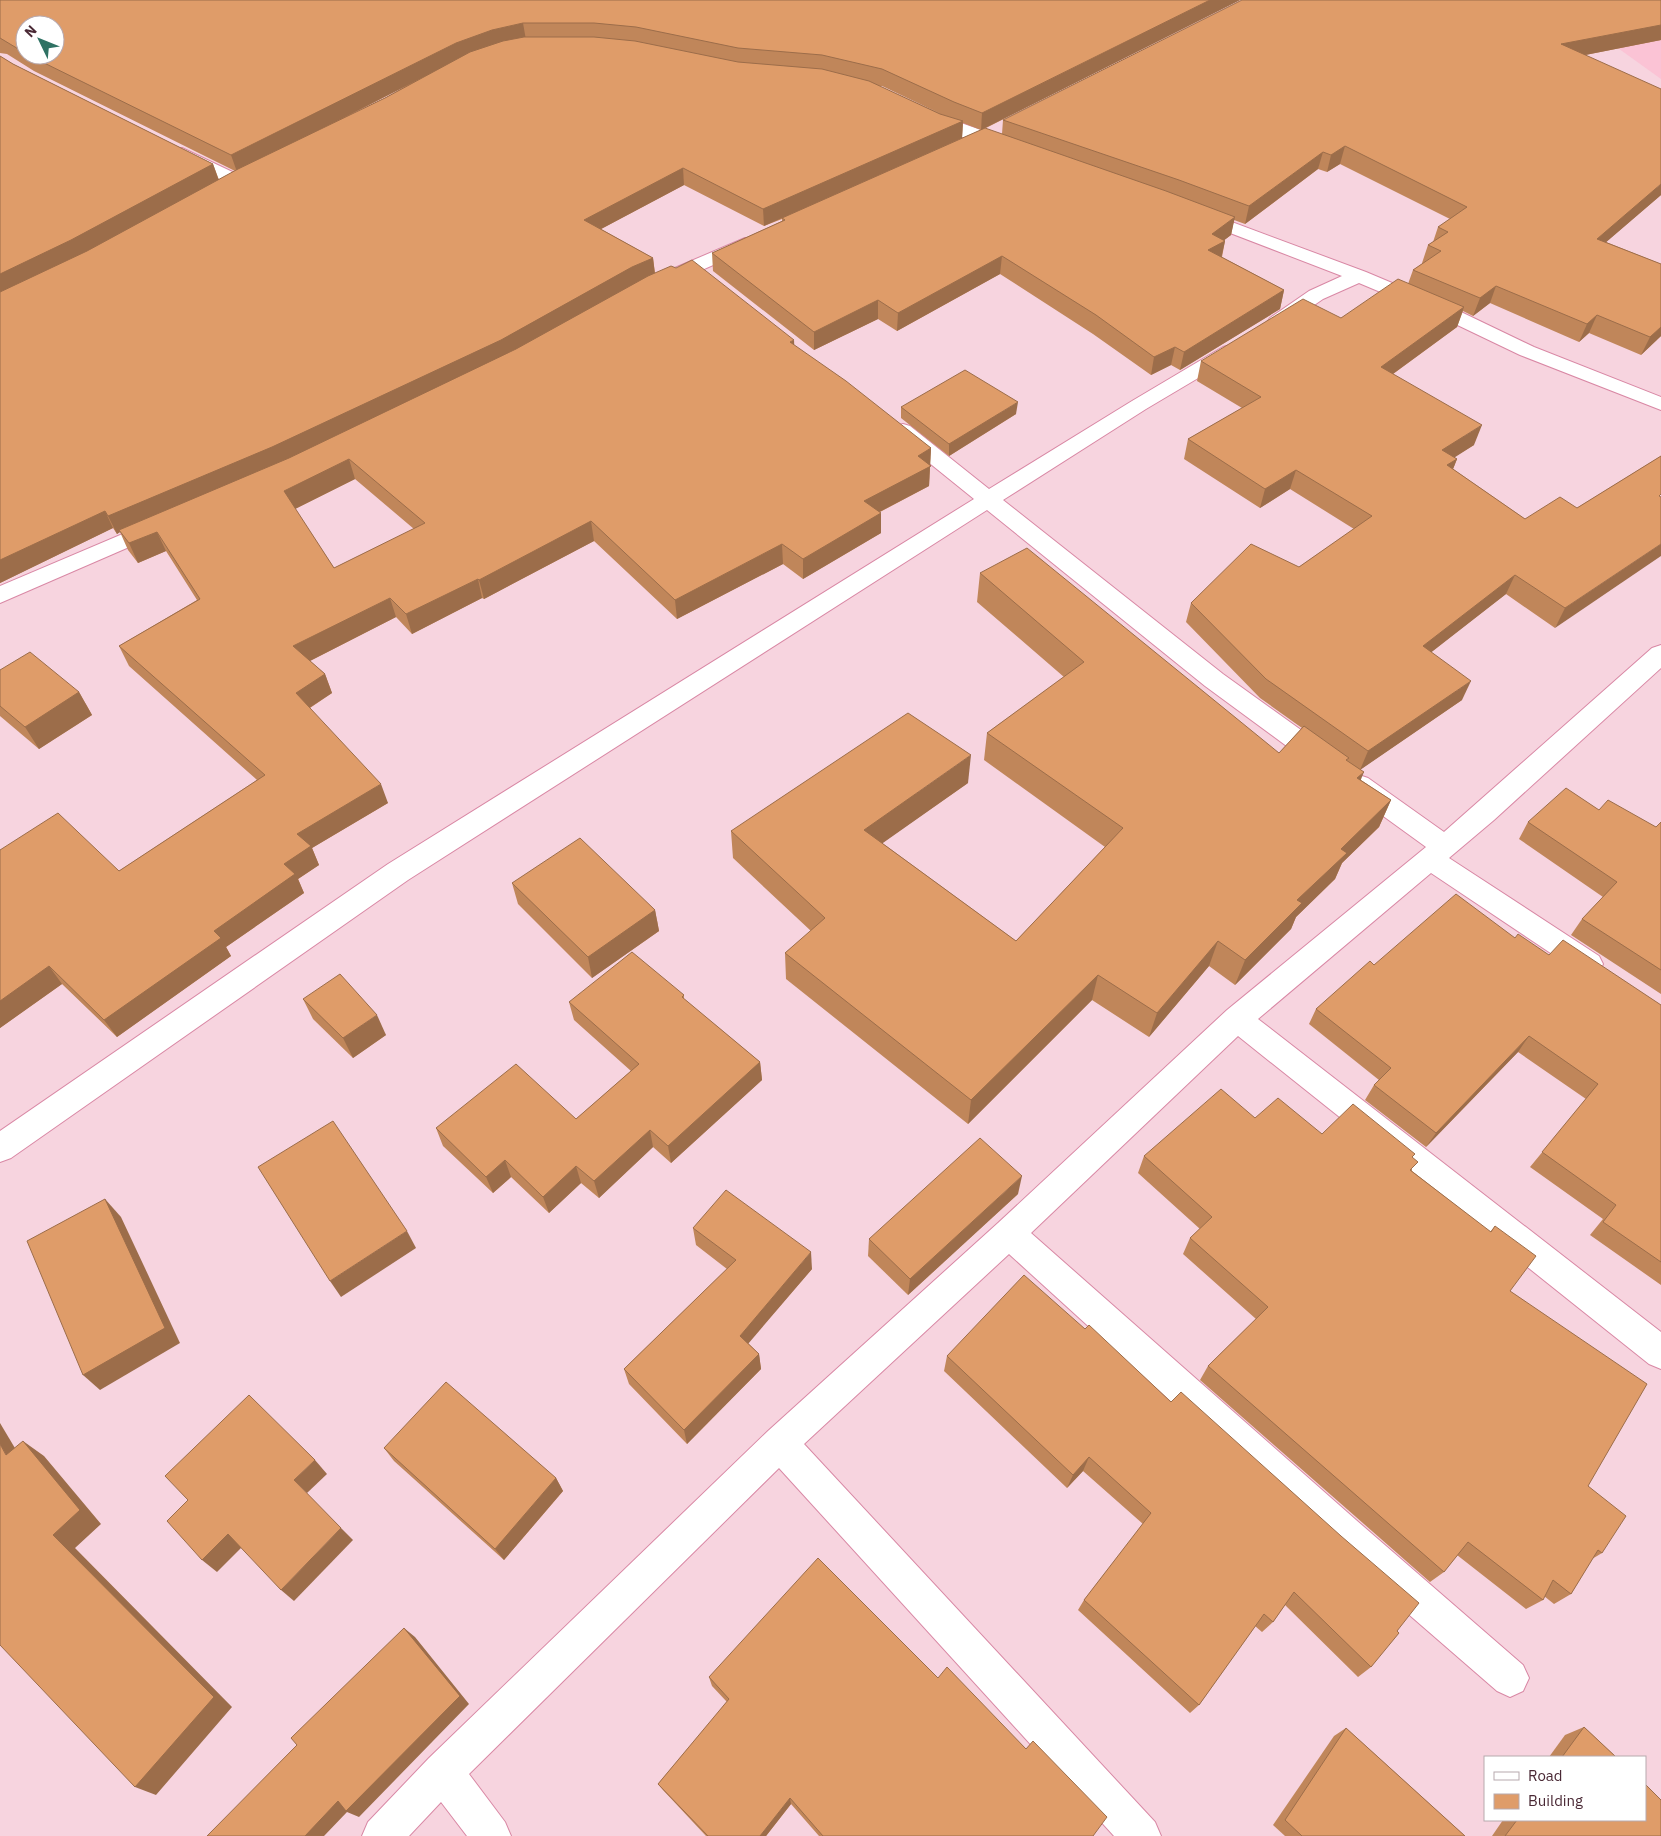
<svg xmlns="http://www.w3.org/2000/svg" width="1661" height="1836" viewBox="0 0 1661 1836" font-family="'IBM Plex Sans',sans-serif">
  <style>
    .built { fill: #fbc3d5 }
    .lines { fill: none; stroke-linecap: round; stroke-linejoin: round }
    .minor-casing { stroke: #d988a5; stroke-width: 2 }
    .minor { fill: #fff; fill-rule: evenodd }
    .wall { fill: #c0865a; fill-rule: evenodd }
    .shaded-wall { fill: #9c6d4a }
    .building { fill: #df9c69; stroke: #9c6d4a; fill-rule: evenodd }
  </style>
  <rect width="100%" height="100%" fill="#f7d4df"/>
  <path class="built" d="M1551,0h110v79z"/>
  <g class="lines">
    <defs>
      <g id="minor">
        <path d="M927,111l88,31 3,4 -3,4 -6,1c-17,-4 -82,-23 -91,-35l3,-4z"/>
        <path d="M182,148l61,29 3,4 -3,4 -6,1 -6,-1 -55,-28 -3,-4 3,-4z"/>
        <path d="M1197,209l169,63 95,40 73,35 127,50v13l-141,-55 -73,-35 -88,-37 -36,16 -39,27 -7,2 -7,-2 -3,-4 3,-4 39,-27 33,-15 -151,-58 -3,-4 3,-4z"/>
        <path d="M745,238l7,2 2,4 -2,4 -82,36 -7,2 -7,-2 -3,-4 3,-4z"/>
        <path d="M1230,345l7,2 3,4 -3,4 -91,54 -143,91 220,174 110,79 4,7 -4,7 -9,3 -9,-3 -110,-81 -218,-176 -579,370 -397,278 -11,4v-31l388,-267 586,-365 -78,-63 -4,-5 4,-5 7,-2 7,2 79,63 143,-88 91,-54z"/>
        <path d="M158,519l8,2 3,5 -3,5 -166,72v-17z"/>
        <path d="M1661,645v23l-167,152 -45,38 150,98 4,8 -4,8 -10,4 -10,-4 -148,-99 -173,146 403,313v37l-12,-5 -411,-328 -207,197 325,287 167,145 6,13 -6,13 -13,6 -13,-6 -167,-145 -321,-292 -205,190 351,378 6,14h-47l-335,-368 -310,306 36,48 6,14h-44l-26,-34 -32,34h-47l6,-14 61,-64 339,-327 230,-208 229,-213 199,-163 -76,-55 -4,-7 4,-7 9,-3 9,3 76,54 208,-184z"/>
      </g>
    </defs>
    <use href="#minor" class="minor-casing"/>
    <use href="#minor" class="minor"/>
  </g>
  <g class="wall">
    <path d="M0,0h1240l-258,130 20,4 1,-14 658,-120v40l-76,15 76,140 -55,47 55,22v72l-20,19 -52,-22 -10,9 -89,-39 -17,13 -10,-5 -6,16 -64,47 81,71 -20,12 3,2 -4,10 72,50 52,-11 84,-52 -106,172 -49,-34 -75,58 31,48 -101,69v11l30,20 -12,27 -37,36 -7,16 -39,38 -5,12 -56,56 -26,-19 -60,71 -57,-37 -124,124 -182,-145 -1,-26 26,-22 -78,-73 -2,-27 237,-48 -86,60 134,98 89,-94 -121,-87 3,-27 77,-56 -87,-75 3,-29 299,180 23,-25 -42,-30 -74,-76 5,-19 108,-36 55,-38 -64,-40 -30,19 -76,-49 4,-20 54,-31 -45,-27 4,-20 140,-43 67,-34 5,-14 10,-7h-1l6,-18 5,-3 5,-15 12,-8 -110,-55 -13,8 -9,-3 -73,55 -11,-4 -3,15 -7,5 1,1 -3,16 62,33 -4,19 -100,61 -9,-5 -20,10 -58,-41 -93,-60 -103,57 -19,-12 -64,31 -101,-79 -1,-18 70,-32v-2l-18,7 -80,-41 -83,44 52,29 2,15 139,73 137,102 -2,38 -49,26 1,21 -78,46 -20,-15 -106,55 -83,-78 -110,58 -2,-1 -70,36 -16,-17 -86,44 15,13 7,19 -22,15 78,95 -76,45 7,17 -21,14 6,14 -78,54 5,9 -114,81 -55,-53 -62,44v-178l119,21 138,-91 -128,-114 -10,-20 78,-46 -31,-49 -28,12 -10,-13 -8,-18 -3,2 -4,-6 -113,55v-527l13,8 200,100 6,16 16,-9 -201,-100 -27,-17 -7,-1zM25,25l30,30h-30zM406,86l-21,12 -39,19zM879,86h3l59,28zM963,123l18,7 -19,8zM355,479l59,50 -80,39 -39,-59z"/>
    <path d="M901,407l115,7 -67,42 -48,-38z"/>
    <path d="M0,670l79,22 13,23 -53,34 -39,-33z"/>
    <path d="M1599,810l57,17 5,-5v172l-90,-59 11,-16 21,-22 -84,-58 9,-17z"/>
    <path d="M512,883l143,27 4,21 -67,47 -74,-74z"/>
    <path d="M1515,938l34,17 112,50v280l-71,-50 13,-16 -73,-52 56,-68 -68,-47 -92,95 -61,-47 9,-15 5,-5 -70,-56 7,-15 58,-44z"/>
    <path d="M684,995v4l76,63 2,18 -91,83 -18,-16 -54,51 -18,-15 -32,30 -38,-36 -18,16 -50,-47 -7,-18 140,-9 55,-48 -57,-51 -5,-18z"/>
    <path d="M303,999l83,36 -33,23 -40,-39z"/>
    <path d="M1255,1118l67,16 93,20 -3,3v14l78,61 5,-6 15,65 78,195 14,67 -10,6 -21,35 -17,10 -10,-8 -1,4 -17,9 -69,-54 -13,17 -14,10 -230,-202 8,-14 48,-47 -73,-65 7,-16 10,-9 -62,-56 6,-17z"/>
    <path d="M1018,1194l-110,101 -40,-39 1,-17z"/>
    <path d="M693,1228l119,41 -64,74 11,11 2,15 -74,75 -58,-60 -5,-15 103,-100 -31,-24z"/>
    <path d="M947,1356l450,275 -26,36 -13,10 -73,-72 -12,17 -11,10 -7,-6 -56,79 -9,8 -112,-103 6,-10 59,-76 -60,-53 -16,17 -123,-117z"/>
    <path d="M384,1448l172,30 7,13 -59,69 -110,-99z"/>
    <path d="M709,1677l384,159h-274l-28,-32 -25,32h-60l-43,-46 -5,-6 69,-82 -15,-16z"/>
    <path d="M1584,1727l32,30h-67l16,-22z"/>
    <path d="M1346,1728l119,108h-180l-12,-11 61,-89z"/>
    <path d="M1503,1820h142l16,16h-169z"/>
  </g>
  <g class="shaded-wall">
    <path d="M1210,0h30l-259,130 1,-17z"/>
    <path d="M523,23l3,17 -67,19 -222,113 -6,-17 225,-112 36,-13z"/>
    <path d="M1661,25v15l-106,21 6,-17z"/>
    <path d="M963,121l-1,17 -198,88 -1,-17z"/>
    <path d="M1345,146l-5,18 -13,8 4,-17z"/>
    <path d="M1323,152l-5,17 -73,55 4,-18z"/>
    <path d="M213,164l6,17 -141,76 -78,39v-22z"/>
    <path d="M683,168l1,17 -98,52 -2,-17z"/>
    <path d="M1661,184v11l-71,61 7,-17z"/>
    <path d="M1235,217l-4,18 -13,10 7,-4 -4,18 -17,9 8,-34z"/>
    <path d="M1002,256l-2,18 -103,57 1,-18z"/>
    <path d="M653,258l2,17 -151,82 -226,107 -159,66 1,2 -3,2 -9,-18 524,-249z"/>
    <path d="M1496,286l-6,17 -17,13 7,-18z"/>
    <path d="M1284,290l-4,19 -100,61 4,-18z"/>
    <path d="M878,300v19l-64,31v-18z"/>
    <path d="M1464,307l-7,20 -82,60 6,-20z"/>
    <path d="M1597,315l-8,18 -10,9 8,-18z"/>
    <path d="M1661,327v9l-20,19 9,-18z"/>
    <path d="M794,340l1,20 -5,-18z"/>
    <path d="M1175,347l-4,18 -20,10 3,-18z"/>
    <path d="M1018,402l-2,12 -67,42v-12z"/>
    <path d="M1482,425l-8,20 -39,25 7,-20z"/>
    <path d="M931,448l-2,38 -65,34v-19l54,-45z"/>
    <path d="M349,459l6,20 -64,32 -7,-20z"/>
    <path d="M1457,459l-8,20 -2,-14z"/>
    <path d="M1296,470l-6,19 -30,19 5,-19z"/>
    <path d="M105,511l8,17 -113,55v-23z"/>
    <path d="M881,513v20l-78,46v-20z"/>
    <path d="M591,521l3,20 -110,58 -5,-19z"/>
    <path d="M157,532l9,19 -28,12 -9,-20z"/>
    <path d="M782,544l1,20 -106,55 -2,-19z"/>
    <path d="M1661,544v12l-106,72 10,-20z"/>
    <path d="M1515,575l-9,19 -91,71 8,-19z"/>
    <path d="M478,579l4,19 -70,36 -6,-20z"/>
    <path d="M390,598l6,19 -96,49 -7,-20z"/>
    <path d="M325,674l7,19 -29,19 -7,-19z"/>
    <path d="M1471,681l-9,19 -102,70 8,-19z"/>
    <path d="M79,692l13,23 -53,34 -14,-22z"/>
    <path d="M971,755l-3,28 -105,74 1,-27z"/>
    <path d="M1364,772l-11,27 4,-21z"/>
    <path d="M381,784l7,19 -76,45 7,17 -21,14 6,14 -78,54 5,9 -114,81 -13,-17 110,-89 70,-67 13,-30z"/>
    <path d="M1391,800l-12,27 -37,36 -7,16 -39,38 -5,12 -56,56 10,-25 96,-111z"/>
    <path d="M655,910l4,21 -67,47 -4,-21z"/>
    <path d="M1218,941l-9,25 -60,71 8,-24z"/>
    <path d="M49,966l13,18 -62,44v-27z"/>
    <path d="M1098,975l-6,25 -124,124 3,-24z"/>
    <path d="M377,1015l9,20 -33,23 -10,-20z"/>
    <path d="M1529,1036l-11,16 -92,95 10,-14z"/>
    <path d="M760,1062l2,18 -91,83 -3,-17z"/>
    <path d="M650,1130l3,17 -54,51 -5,-17z"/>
    <path d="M505,1160l6,17 -18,16 -7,-16z"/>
    <path d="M576,1166l5,17 -32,30 -6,-16z"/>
    <path d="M1022,1176l-4,18 -110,101 2,-16z"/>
    <path d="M105,1199l16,18 59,126 -80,47 -17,-15z"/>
    <path d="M407,1231l9,17 -75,49 -11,-16z"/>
    <path d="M811,1252l1,17 -70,82 -2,-15z"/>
    <path d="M759,1354l2,15 -74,75 -3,-14z"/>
    <path d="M0,1423l28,47 -22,-15 -6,-11z"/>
    <path d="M23,1441l21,15 57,68 -26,24 157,159 -76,88 -21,-8z"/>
    <path d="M1089,1457l-6,14 -16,17 6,-13z"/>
    <path d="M315,1460l12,14 -20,19 -13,-13z"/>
    <path d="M556,1478l7,13 -59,69 -9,-11z"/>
    <path d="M341,1528l12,12 -59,61 -13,-11z"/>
    <path d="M228,1534l15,12 -26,26 -15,-12z"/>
    <path d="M404,1628l11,9 54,67 -110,113 -12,-5 -23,24h-19z"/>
    <path d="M790,1798l1,6 -25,32h-6z"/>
  </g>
  <g class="building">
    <path d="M0,0h1210l-228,113 -28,-11 -72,-33 -60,-14 -84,-7 -102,-21 -42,-4h-71l-31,7 -36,13 -225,112 -203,-100h27v-30h-30v28l-25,-15z"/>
    <path d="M1242,0h419v25l-100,19 100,45v95l-64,55 64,25v63l-11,10 -53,-22 -10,9 -91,-38 -16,12 -67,-28 28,-19 -13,-6 20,-13 -10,-5 29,-20 -122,-61 -14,9 -8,-3 -74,54 -70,-26 -176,-60z"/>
    <path d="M524,37h70l41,4 103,21 84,7 47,12 71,33 23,7 -200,88 -80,-41 -99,52 69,38 -21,9 -131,73 -229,107 -164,69 -3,-5 -105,49v-268l87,-41 151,-82 147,-71 85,-46 33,-11z"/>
    <path d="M0,56l13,8 200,100 -142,76 -71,34z"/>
    <path d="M985,128l181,63 69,26 -23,17 13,7 -17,9 76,40 -100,62 -9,-5 -21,10 -58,-42 -94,-59 -104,57 -20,-13 -64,32 -102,-79 73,-33 -3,-2z"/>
    <path d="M692,260l102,80 -4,2 56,39 85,67 -13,8 13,10 -67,35 17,12 -78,46 -21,-15 -107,56 -84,-79 -112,59 -1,-1 -72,35 -16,-16 -97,48 32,28 -29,19 85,91 -84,50 14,12 -27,18 11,10 -81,57 7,7 -117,82 -55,-54 -49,35v-151l58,-37 61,58 146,-96 -146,-129 81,-47 -43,-67 -28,11 -10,-13 170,-72 227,-109 132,-73 23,-10 5,2zM349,459l76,64 -91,45 -50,-77z"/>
    <path d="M1398,279l66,28 -83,60 101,58 -40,25 15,9 -10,6 78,54 35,-22 17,11 84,-52v38l-2,2 2,1v47l-96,64 -50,-33 -92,71 48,35 -103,70 -102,-72 -75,-76 60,-59 48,23 73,-51 -76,-46 -31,19 -77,-50 73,-42 -60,-36 102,-62 38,19z"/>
    <path d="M965,370l53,32 -69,42 -48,-37z"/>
    <path d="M1027,548l252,205 25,-27 45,32 -3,2 18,12 -7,6 34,22 -50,49 6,4 -50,47 5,3 -57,57 -27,-19 -61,72 -59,-38 -127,125 -186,-147 40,-35 -94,-87 177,-118 63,42 -107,75 152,111 107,-113 -136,-95 97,-71 -104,-89z"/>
    <path d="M30,652l49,40 -54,35 -25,-21v-36z"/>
    <path d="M1566,788l33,22 9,-10 48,27 5,-5v148l-79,-51 35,-37 -89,-60z"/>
    <path d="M580,838l75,72 -67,47 -76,-74z"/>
    <path d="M1456,894l59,44 3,-4 31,21 14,-15 98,65v257l-58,-40 13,-17 -74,-53 56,-68 -69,-48 -93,97 -62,-48 17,-17 -75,-59 54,-48 4,4z"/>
    <path d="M632,952l52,43 -2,2 78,65 -92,84 -18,-16 -56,51 -18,-15 -33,31 -38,-37 -19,17 -50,-49 80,-64 60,55 63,-55 -70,-62z"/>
    <path d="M340,974l37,41 -34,23 -40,-39z"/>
    <path d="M1221,1089l34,29 23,-20 44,36 31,-30 62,50 -3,3 6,5 -8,8 81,62 4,-6 41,30 -26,35 137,93 -59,102 38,30 -24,37 -4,-3 -27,44 -18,-14 -10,20 -75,-58 -24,30 -236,-206 60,-59 -78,-69 22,-21 -68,-61z"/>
    <path d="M333,1121l74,110 -77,50 -72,-114z"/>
    <path d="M980,1138l42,38 -112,103 -41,-40z"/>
    <path d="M726,1190l85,62 -71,84 19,18 -75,76 -60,-61 112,-109 -43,-32z"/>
    <path d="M105,1199l60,129 -82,47 -56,-134z"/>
    <path d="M1024,1275l61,54 4,-4 82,77 10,-10 160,144 78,67 -22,28 2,2 -28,34 -77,-75 -21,30 -9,-8 -65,91 -115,-105 67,-87 -62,-56 -16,18 -126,-119z"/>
    <path d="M446,1382l110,96 -61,71 -111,-101z"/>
    <path d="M249,1395l66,65 -21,20 47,48 -60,62 -53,-56 -26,26 -35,-39 21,-21 -23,-24z"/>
    <path d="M23,1441l57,69 -27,25 161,162 -79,90 -135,-142v-201l6,11z"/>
    <path d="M818,1558l120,120 9,-11 79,82 7,-8 74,76 -14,19h-270l-33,-38 -30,38h-52l-50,-52 71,-85 -20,-22z"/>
    <path d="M404,1628l56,68 -114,115 -8,-10 -33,35h-98l90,-91 -6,-7z"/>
    <path d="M1584,1727l32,30h-54z"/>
    <path d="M1346,1728l119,108h-163l-17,-16z"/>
    <path d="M1645,1784l16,16v36h-156l12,-16h128z"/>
  </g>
  <rect x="1484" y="1756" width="162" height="65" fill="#ffffff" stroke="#b7a9ae"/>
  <rect x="1494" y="1772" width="25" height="8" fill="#ffffff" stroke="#b7a9ae"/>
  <text x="1528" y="1781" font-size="15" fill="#4a2935">Road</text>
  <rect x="1494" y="1794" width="25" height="15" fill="#df9c69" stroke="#b7a9ae"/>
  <text x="1528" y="1806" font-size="15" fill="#4a2935">Building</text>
  <g transform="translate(40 40) rotate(313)"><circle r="24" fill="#ffffff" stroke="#b7a9ae"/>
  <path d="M0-4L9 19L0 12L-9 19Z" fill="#2f7264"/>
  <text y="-8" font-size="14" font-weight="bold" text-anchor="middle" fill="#4a2935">N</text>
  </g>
</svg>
